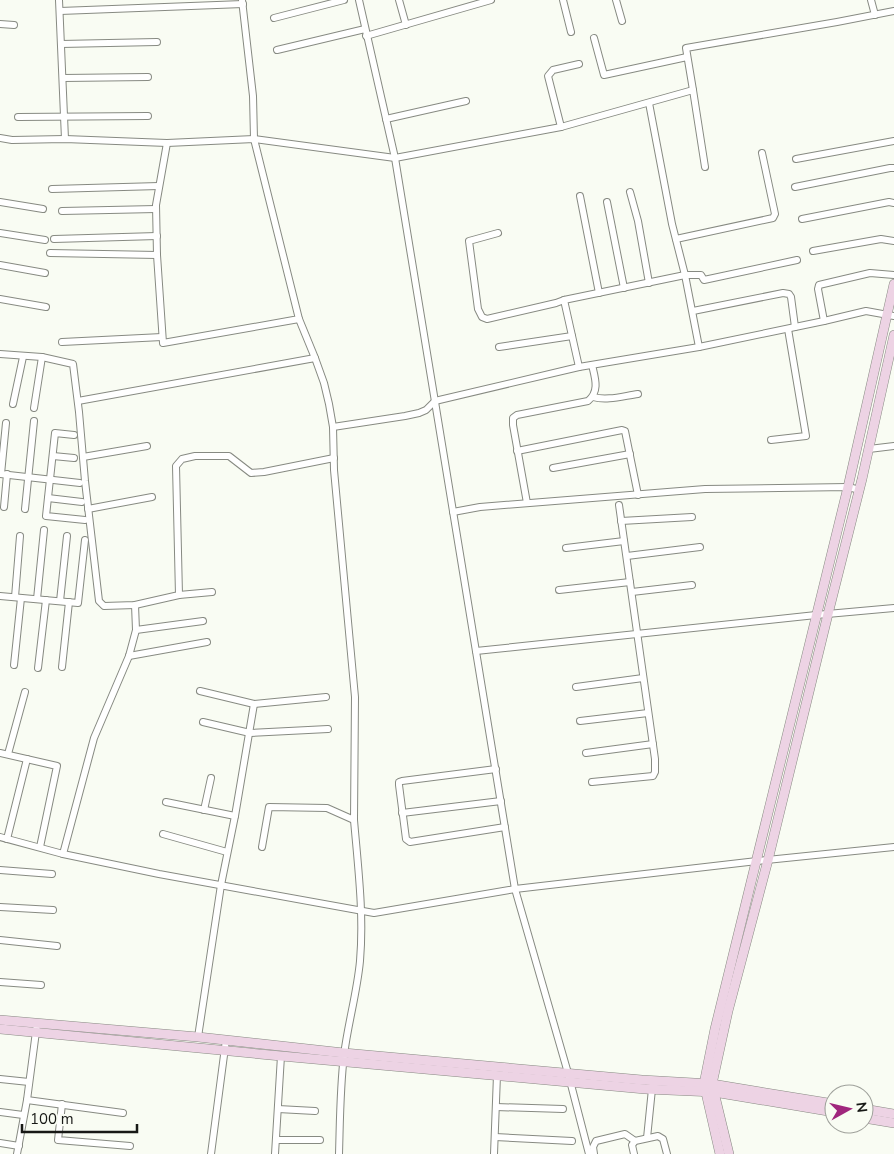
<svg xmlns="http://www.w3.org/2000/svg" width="894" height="1154" viewBox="0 0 894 1154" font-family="'Nunito Sans',sans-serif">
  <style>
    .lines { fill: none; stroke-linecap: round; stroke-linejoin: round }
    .street-casing { stroke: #878a82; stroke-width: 8 }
    .secondary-casing { stroke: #878a82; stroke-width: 10 }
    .street { stroke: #fff; stroke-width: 6 }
    .secondary { stroke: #edd3e4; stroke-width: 9 }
  </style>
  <rect width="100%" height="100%" fill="#f9fcf3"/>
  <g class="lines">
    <defs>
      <g id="street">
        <path d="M59,0l6,139"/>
        <path d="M359,0l36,158 120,731 53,184 21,81"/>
        <path d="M399,0l7,25"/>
        <path d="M563,0l8,32"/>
        <path d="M616,0l6,21"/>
        <path d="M871,0l4,15"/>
        <path d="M60,11l183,-7"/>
        <path d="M274,18l70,-18"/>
        <path d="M0,24l14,1"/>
        <path d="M366,36l125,-36"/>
        <path d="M594,38l10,37 83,-18"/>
        <path d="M61,44l96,-2"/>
        <path d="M277,50l88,-21"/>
        <path d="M63,78l85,-1"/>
        <path d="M693,90l-7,-42 151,-26 57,-11"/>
        <path d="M649,103l23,121 13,51 14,72"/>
        <path d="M18,117l130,-1"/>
        <path d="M386,119l80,-18"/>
        <path d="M561,127l-13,-51 5,-6 26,-6"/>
        <path d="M0,138l12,2 53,-1 102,4 87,-4 141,19 166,-31 132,-37 12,77"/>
        <path d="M167,143l-11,62 1,50 6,88 136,-24 -45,-180 -1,-43 -11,-96"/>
        <path d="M796,159l98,-18"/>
        <path d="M795,187l95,-19h4"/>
        <path d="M52,189l107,-3"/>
        <path d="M630,192l8,29 11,62"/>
        <path d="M580,196l19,97"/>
        <path d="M0,202l43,7"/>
        <path d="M607,202l17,86"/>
        <path d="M62,211l94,-2"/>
        <path d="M802,219l87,-17 5,1"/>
        <path d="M0,233l45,7"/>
        <path d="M498,233l-29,8 9,68 4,8 5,2 69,-16 8,-3"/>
        <path d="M54,239l103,-3"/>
        <path d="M676,239l97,-21 2,-4 -13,-61"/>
        <path d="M813,251l68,-12 13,2"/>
        <path d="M50,253l107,2"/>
        <path d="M0,265l45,8"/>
        <path d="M0,299l46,8"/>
        <path d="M693,311l90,-18 6,1 2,3 4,30"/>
        <path d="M299,319l16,39"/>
        <path d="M824,321l-6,-32 1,-4 51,-12 24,2"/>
        <path d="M62,342l100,-5"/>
        <path d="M499,347l73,-11"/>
        <path d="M0,354l42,3 31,7 6,48 6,69 14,120 5,5 31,-1 44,-10 -3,-129 6,-7 13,-3h34l22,17 13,-1 70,-14"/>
        <path d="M579,367l-15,-67 121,-25h16l3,5 93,-20"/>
        <path d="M593,397c14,4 30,-1 45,-3"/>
        <path d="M78,401l237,-43 9,25 5,21 4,23 1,43 21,227 -1,123 -27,-12 -58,-1 -7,40"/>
        <path d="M13,404l10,-47"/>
        <path d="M34,408l8,-51"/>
        <path d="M333,427l72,-11 14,-3 7,-3 9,-9 144,-34 120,-20 125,-26 42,-10 28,5"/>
        <path d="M74,435l-19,-2 -9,83 39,4"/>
        <path d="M771,440l35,-4 -18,-107"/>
        <path d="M869,449l25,-3"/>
        <path d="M517,451l105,-21 3,1 13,64"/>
        <path d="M53,456l21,2"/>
        <path d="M83,457l64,-11"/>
        <path d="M553,468l77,-14"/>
        <path d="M0,474l80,9"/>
        <path d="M1,474l5,-51"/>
        <path d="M48,498l34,4"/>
        <path d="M527,503l-14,-78v-7l4,-3 71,-14c12,-10 7,-23 4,-36"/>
        <path d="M4,507l3,-33"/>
        <path d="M25,509l9,-88"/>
        <path d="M88,509l64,-12"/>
        <path d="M453,512l27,-5 225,-18 143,-2 12,3"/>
        <path d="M621,521l71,-4"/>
        <path d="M566,548l58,-7"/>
        <path d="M627,556l73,-9"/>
        <path d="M559,590l71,-8"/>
        <path d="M632,592l60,-7"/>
        <path d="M179,595l33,-3"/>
        <path d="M0,596l78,7 7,-63"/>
        <path d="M15,597l5,-61"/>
        <path d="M37,599l7,-69"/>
        <path d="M60,601l7,-65"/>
        <path d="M136,630l67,-9"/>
        <path d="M476,651l340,-36 78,-7"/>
        <path d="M129,656l78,-14"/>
        <path d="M14,665l7,-67"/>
        <path d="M62,667l7,-65"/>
        <path d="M38,668l8,-68"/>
        <path d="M576,687l67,-9"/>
        <path d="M200,691l54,13 72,-7"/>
        <path d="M580,721l68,-8"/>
        <path d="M203,722l47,11 78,-4"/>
        <path d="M0,753l57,13 -17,81"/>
        <path d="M586,753l67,-9"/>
        <path d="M8,754l17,-62"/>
        <path d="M496,769l-94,12 -3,1v3l7,54 4,3 95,-15"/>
        <path d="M592,782l61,-6 2,-4v-13l-36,-254"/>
        <path d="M166,802l69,14"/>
        <path d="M204,810l7,-32"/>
        <path d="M402,813l99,-12"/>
        <path d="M163,834l64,18"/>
        <path d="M0,837l63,17 96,20 215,39 141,-24 242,-28 137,-14"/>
        <path d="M7,839l20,-80"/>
        <path d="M63,854l31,-116 35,-82 7,-26 -1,-25"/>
        <path d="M0,870l52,4"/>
        <path d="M0,907l53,3"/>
        <path d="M0,940l57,6"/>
        <path d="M0,982l41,3"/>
        <path d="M198,1037l23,-152 14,-69 19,-112"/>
        <path d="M0,1079l29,3"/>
        <path d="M27,1100l96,13"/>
        <path d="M62,1104l-4,36 72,6"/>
        <path d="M496,1107l67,2"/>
        <path d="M278,1109l37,2"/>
        <path d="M0,1112l23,3"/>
        <path d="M495,1137l77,4"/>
        <path d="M647,1138l5,-49"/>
        <path d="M276,1140h44"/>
        <path d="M0,1143l19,3"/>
        <path d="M17,1154l10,-54 10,-76"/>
        <path d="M211,1154l15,-114"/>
        <path d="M275,1154l6,-98"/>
        <path d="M339,1154c1,-33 1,-66 5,-99 4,-32 13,-62 16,-94 4,-47 -2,-94 -6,-141"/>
        <path d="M494,1154l3,-79"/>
        <path d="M594,1154l-1,-7 3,-6 29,-7 10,7"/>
        <path d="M634,1154l-2,-9 3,-4 23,-5 5,3 4,15"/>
      </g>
      <g id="secondary">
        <path d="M0,1020l198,17 146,16 154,14 144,13 70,4 122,20"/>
        <path d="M0,1029l281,27 364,33 69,3 120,20"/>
        <path d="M864,1109l30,5"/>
        <path d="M864,1118l30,5"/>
        <path d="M720,1154l-16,-70 11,-55 133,-542 46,-203"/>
        <path d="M729,1154l-17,-70 16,-73 40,-151 60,-246 34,-135 32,-144"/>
      </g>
    </defs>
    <use href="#street" class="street-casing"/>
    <use href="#secondary" class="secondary-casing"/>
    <use href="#street" class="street"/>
    <use href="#secondary" class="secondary"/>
  </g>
  <g transform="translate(849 1109) rotate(82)"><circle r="24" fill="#f9fcf3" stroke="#9fa19b"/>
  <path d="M0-4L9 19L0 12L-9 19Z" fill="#a0267d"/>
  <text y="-8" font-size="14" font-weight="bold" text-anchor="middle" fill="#181916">N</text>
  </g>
  <path d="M22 1124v8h115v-8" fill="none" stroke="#181916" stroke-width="2.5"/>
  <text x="30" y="1124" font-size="15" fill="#181916" stroke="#f9fcf3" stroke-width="4" paint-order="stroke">100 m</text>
</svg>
